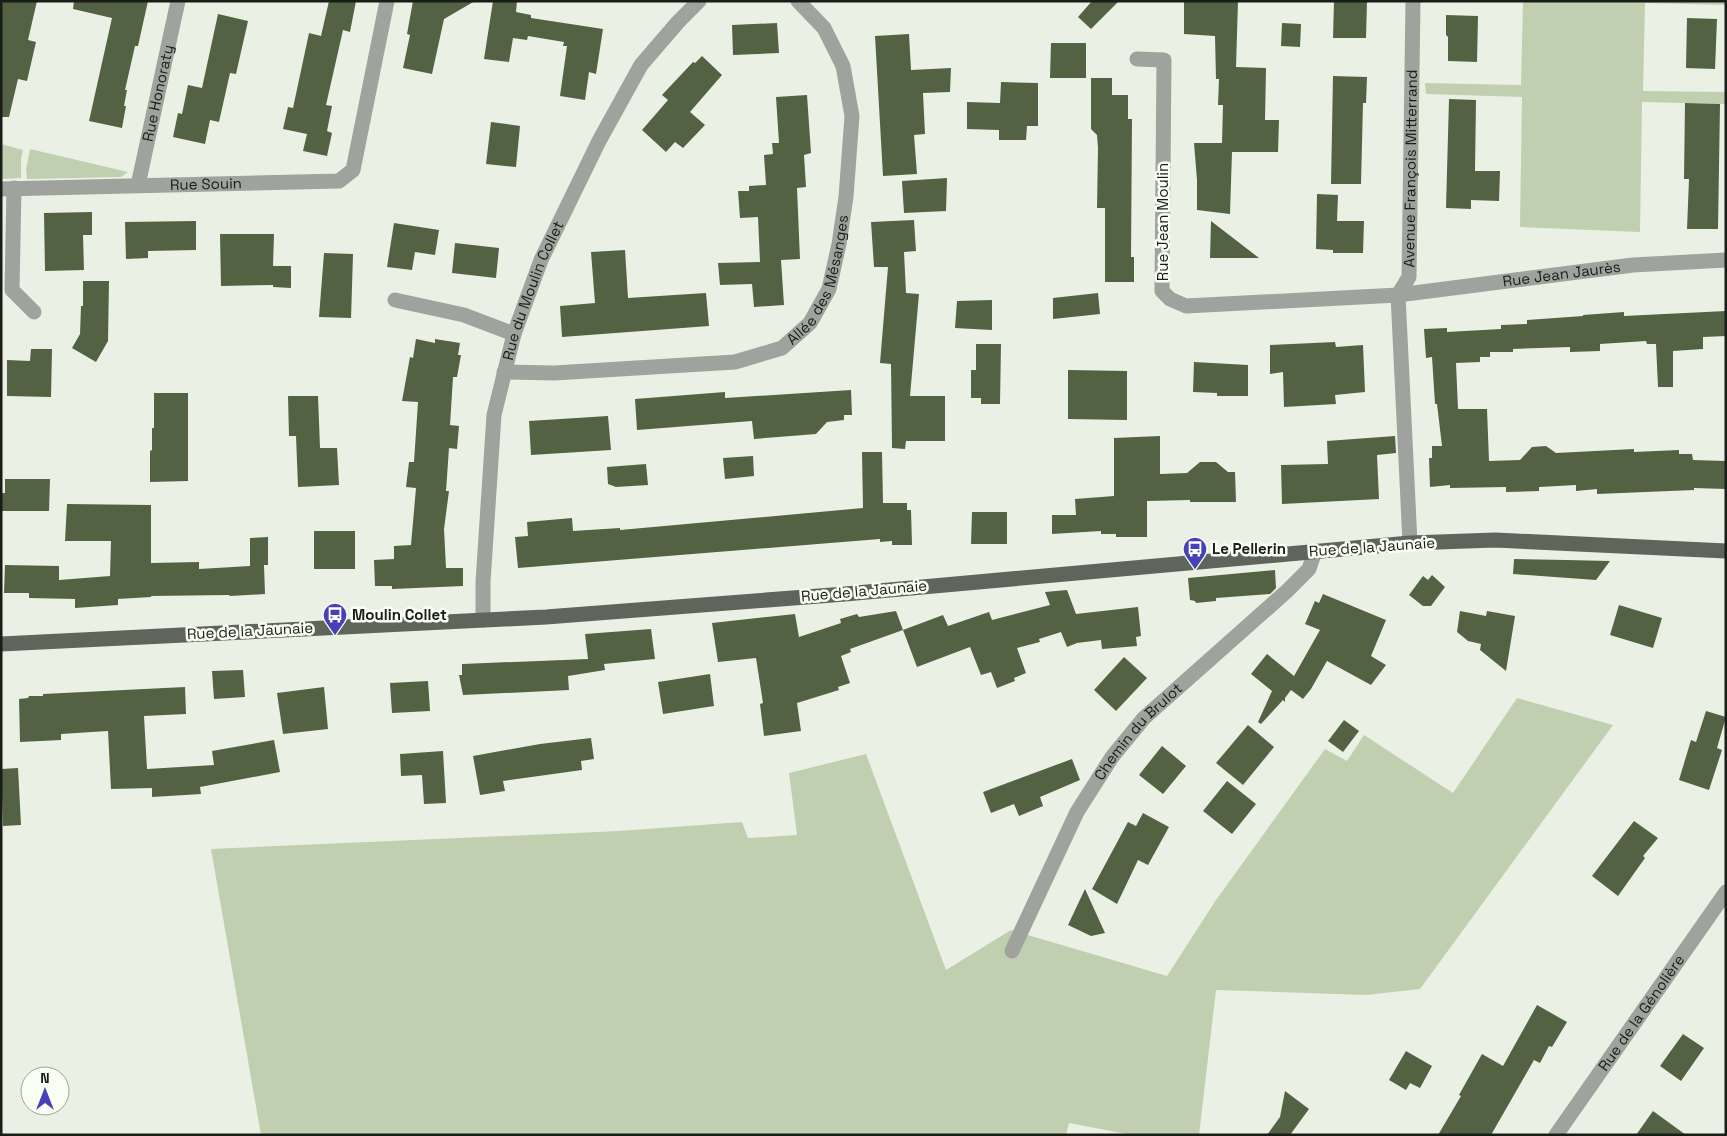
<svg xmlns="http://www.w3.org/2000/svg" width="1727" height="1136" viewBox="0 0 1727 1136" font-family="'Space Grotesk',sans-serif">
  <style>
    .green { fill: #c0cfb0 }
    .building { fill: #536243 }
    .lines { fill: none; stroke-linecap: round; stroke-linejoin: round }
    .minor { stroke: #a0a39d; stroke-width: 15 }
    .major { stroke: #60655b; stroke-width: 15 }
    .labels { text-anchor: middle; stroke-width: 5; stroke-linejoin: round; paint-order: stroke }
    .street-label { font-size: 15px; fill: #1a1c18; stroke: #f8fef1 }
    .poi-label { font-size: 15px; font-weight: bold; fill: #1a1c18; stroke: #f8fef1; text-anchor: start }
  </style>
  <rect width="100%" height="100%" fill="#eaf1e4"/>
  <g class="green">
    <path d="M1523,1h203v4l-81,-2 -2,88 83,1v12l-84,-2 -2,130 -120,-5 2,-130 -96,-3 -1,-11 96,2z"/>
    <path d="M1,144l22,6 -2,9v19l-20,1z"/>
    <path d="M30,149l98,23 -7,5 -94,2 -1,-9z"/>
    <path d="M1517,698l96,27 -193,264 -54,6 -150,-5 -17,145h-67l-63,-12 -3,12h-805l-50,-286 408,-18 123,-9 6,16 49,-3 -8,-62 77,-19 80,216 65,-40 156,46 49,-76 109,-151 22,12 17,-26 89,58z"/>
  </g>
  <g class="building">
    <path d="M1,1h36l-9,39 8,2 -9,39 -9,-2 -9,38h-8z"/>
    <path d="M74,1h74l-10,45h-3l-10,44h2l-3,16h2l-4,22 -33,-7 23,-103 -39,-9z"/>
    <path d="M329,1h27l-6,31 -7,-2 -17,75 6,1 -5,25 5,2 -5,23 -24,-5 4,-17 -24,-5 5,-22 5,1 16,-75 12,3z"/>
    <path d="M413,1h62l-31,18 -12,55 -29,-6 7,-33 -3,-1z"/>
    <path d="M493,1h24l-1,11 15,3v3l72,11 -7,45 -7,-2 -4,28 -25,-4 7,-50h-4l1,-4 -36,-6 -1,4 -14,-2 -4,24 -25,-3z"/>
    <path d="M1092,1h27l-28,28 -13,-12z"/>
    <path d="M1184,1h54l-2,66 30,1 -1,52h14l-1,32h-46l-2,62 -33,-4v-30l-3,-37h28l1,-38h-5l1,-26h-3l-1,-43 -31,-2z"/>
    <path d="M1334,1h33l-1,37h-33z"/>
    <path d="M218,14l30,7 -12,53 -6,-1 -11,49 -9,-2 -5,24 -32,-7 5,-24 4,1 6,-29 14,3z"/>
    <path d="M1446,15l32,1 -1,46 -29,-1v-24l-2,-2z"/>
    <path d="M1687,18l30,1 -2,50 -29,-1z"/>
    <path d="M777,23l2,30 -46,2 -1,-30z"/>
    <path d="M1282,23l19,1 -1,23 -19,-1z"/>
    <path d="M909,34l2,36 40,-2 -1,24 -27,1 2,41 -11,1 3,39 -34,2 -8,-140z"/>
    <path d="M1051,43h35v35h-36z"/>
    <path d="M702,56l20,19 -32,37 15,13 -22,23 -8,-6 -9,10 -24,-22 26,-30 -6,-5 31,-33 2,1z"/>
    <path d="M1333,76l34,1 -1,26h-3l-2,81h-30z"/>
    <path d="M1091,78h21v17h16v24h4l-1,138h3v25h-29v-74h-8l1,-60 -1,-13 -6,-6z"/>
    <path d="M1001,82l37,1v43h-11l-1,14h-27v-10l-32,-1v-27l33,1z"/>
    <path d="M807,95l4,58 -7,2 2,32 -9,1 3,71 -19,1 3,45 -30,2 -2,-23 -32,1 -2,-22 42,-1 -2,-45 -18,1 -2,-27h11v-5l17,-1 -2,-30 9,-1 -1,-11h7l-3,-46z"/>
    <path d="M1449,99l27,1 -1,71h25l-1,30 -28,-1v9l-25,-1z"/>
    <path d="M1685,103l35,1 -2,125h-31l2,-50h-5z"/>
    <path d="M491,122l29,4 -4,41 -30,-3z"/>
    <path d="M947,178l-1,33 -42,2 -2,-32z"/>
    <path d="M1317,194l21,1 -1,26h27l-1,32h-30v-3l-17,-1z"/>
    <path d="M92,212v23h-9l1,35 -39,1 -1,-58z"/>
    <path d="M914,220l2,31 -12,1 2,41 13,1 -9,102h35v45h-39l-1,8 -13,-1 -1,-84 -11,-1 8,-96h-14l-3,-45z"/>
    <path d="M196,221v29l-48,1v7l-22,1 -1,-37z"/>
    <path d="M1211,221l48,37h-49z"/>
    <path d="M394,223l45,7 -4,25 -20,-3 -3,18 -25,-3z"/>
    <path d="M220,234h54l-1,32h18v22l-18,-1v-2l-52,1z"/>
    <path d="M455,243l44,5 -3,30 -44,-5z"/>
    <path d="M625,250l3,48 78,-5 3,33 -147,11 -2,-31 35,-3 -4,-51z"/>
    <path d="M324,253l29,1 -2,64 -32,-1z"/>
    <path d="M83,281h26l-1,60 -12,21 -24,-14 8,-14 1,-28h2z"/>
    <path d="M1098,293l2,21 -47,5v-21z"/>
    <path d="M992,300v30l-37,-2 2,-27z"/>
    <path d="M1726,311v25l-23,1v12l-30,2v36h-15l-2,-43h-9l-1,-3 -46,3v7l-30,1v-5l-57,2v3h-23v5h-10v5l-24,1 2,46h29l2,52 31,-1 12,-13 14,-1 10,7 78,-4v3l45,-2v4h13l1,6 33,1v28l-32,-1v2l-97,4v-5l-21,2v-6l-37,2v4l-33,1v-5l-56,1v-3l-20,2 -1,-29h3v-12h10l-5,-42h-2l-3,-47 -6,1 -2,-29 23,-1v4l54,-3v-4l26,-1v-4l56,-4v-1l41,-3v4z"/>
    <path d="M416,339l19,4v-4l25,4 -2,12h3l-4,22h-4l-3,48 9,1 -2,23 -8,-1 -3,43h3l-5,38 2,39h17v18l-71,3v-3h-17l-1,-26 20,-1v-13l17,-1 5,-57 -10,-1 3,-25h5l4,-60 -16,-1 8,-44 3,1z"/>
    <path d="M1335,342l1,5 27,-2 2,47 -30,3 1,9 -52,3 -1,-35 -13,2v-29z"/>
    <path d="M976,344h25l-1,60h-19v-6h-10v-28h5z"/>
    <path d="M31,349h21l-1,48 -44,-1v-36l23,1z"/>
    <path d="M1194,362l54,3v31h-31v-3l-24,-1z"/>
    <path d="M1068,370l59,1v49l-59,-1z"/>
    <path d="M851,390l1,25h-8v5l-17,2 -11,12 -62,5 -2,-18 -115,9 -2,-31 90,-7v6z"/>
    <path d="M154,393h34v88l-38,1v-31l2,-1v-22h2z"/>
    <path d="M288,396h30l2,52h17l2,37 -41,2 -2,-51h-7z"/>
    <path d="M608,416l3,34 -80,5 -2,-34z"/>
    <path d="M1160,436v38l27,-1 13,-11h16l12,10h7l1,30h-46v-2l-43,1v36h-31v-3h-15v-3l-49,3v-19h24l-1,-16 39,-3v-58z"/>
    <path d="M1395,436l1,17 -19,2 2,44 -97,5 -1,-39 47,-1 -1,-23z"/>
    <path d="M862,452h20l1,51h24v7h4l1,35h-20v-4l-12,1v-3l-362,29 -3,-31 13,-1 -1,-14 45,-4 1,13 47,-3v2l243,-22z"/>
    <path d="M753,456l1,20 -29,3 -2,-21z"/>
    <path d="M646,464l2,21 -32,2 -8,-3 -1,-17z"/>
    <path d="M5,479h45l-1,32h-48v-18h4z"/>
    <path d="M67,504l84,1v58l48,-1v7l51,-3v-28l18,-1v28h-4l1,29 -35,2 -1,-1 -78,1v1l-33,2v6l-43,3v-9l-46,-1v-5h-25l1,-28 54,1v14l51,-4 1,-35h-46z"/>
    <path d="M972,512h35v32h-36z"/>
    <rect x="314" y="531" width="41" height="38"/>
    <path d="M1514,559l52,1 44,1 -14,19 -83,-6z"/>
    <path d="M1275,570l1,18 -6,6 -54,4v3l-20,2 -1,-2 -5,-1 -2,-22z"/>
    <path d="M1432,575l13,12 -14,19h-8l-14,-11 14,-19 5,4z"/>
    <path d="M1067,590l9,24 62,-7 3,29 -5,1 1,9 -35,3 -1,-9 -24,3 -10,4 -6,-15 -22,7 1,3 -23,6 9,25 -12,5 1,3 -18,7 -6,-16 -10,3 -11,-28 -53,20 -14,-37 40,-15 5,11 41,-14 3,8 58,-15 -5,-13z"/>
    <path d="M1323,594l63,26 -15,36 15,9 -15,20 -44,-24 -16,28 -8,10 -12,-9 -6,8v4l-2,-2 -22,24 -3,-2 14,-31 -21,-17 16,-20 27,22 26,-46 -15,-6 10,-23 4,2z"/>
    <path d="M1619,605l43,13 -9,30 -43,-13z"/>
    <path d="M896,611l7,19 -53,19 1,3 -10,4 9,27 -12,4 1,3 -42,13 4,28 -37,5 -4,-32 3,-1 -7,-45 -38,4 -6,-39 83,-9 4,23 42,-14 -1,-4 17,-5 2,3z"/>
    <path d="M1460,611l26,5 1,-5 28,5 -9,55 -26,-21 1,-6 -13,-3 -11,-9z"/>
    <path d="M651,629l4,30 -51,5 1,6 -37,6 1,14 -106,5 -4,-20h3v-11l126,-5 -3,-25z"/>
    <path d="M1124,657l23,21 -31,33 -22,-21z"/>
    <path d="M243,670l2,27 -31,2 -2,-28z"/>
    <path d="M710,674l4,32 -51,8 -5,-32z"/>
    <path d="M428,681l2,30 -38,2 -2,-30z"/>
    <path d="M185,687l1,27 -42,2 3,53 67,-4 -2,-14 62,-11 6,32 -80,15 1,7 -49,3v-9l-41,1 -3,-58 -47,3v6l-41,2 -1,-43 9,-1 1,-2h14v-2z"/>
    <path d="M324,687l4,42 -45,5 -6,-41z"/>
    <path d="M1706,711l20,6 -9,31 5,2 -13,40 -30,-10 12,-40 5,2z"/>
    <path d="M1344,720l15,11 -16,21 -15,-11z"/>
    <path d="M1248,725l26,22 -31,38 -27,-22z"/>
    <path d="M591,738l3,21 -13,2 1,9 -79,11 2,10 -25,4 -7,-39 67,-12z"/>
    <path d="M1162,746l24,20 -23,28 -24,-19z"/>
    <path d="M443,751l3,52 -22,1 -2,-29 -21,1 -1,-22z"/>
    <path d="M1072,759l8,21 -40,17 3,9 -24,10 -5,-12 -23,9 -8,-21z"/>
    <path d="M18,768l3,57 -18,1 -2,-57z"/>
    <path d="M1227,781l29,23 -24,30 -29,-23z"/>
    <path d="M1143,813l26,14 -21,38 -10,-5 -21,44 -25,-15 36,-67 8,4z"/>
    <path d="M1634,821l24,17 -15,18 2,2 -27,38 -26,-20z"/>
    <path d="M1085,889l20,44 -14,3 -23,-11z"/>
    <path d="M1537,1005l30,17 -15,25 -3,-1 -9,17 -6,-3 -43,75h-53l23,-39 -2,-1 23,-41 21,12z"/>
    <path d="M1683,1034l21,14 -23,33 -21,-15z"/>
    <path d="M1406,1051l26,15 -12,22 -10,-5 -4,7 -17,-10z"/>
    <path d="M1285,1091l24,18 -19,26h-23l13,-18z"/>
    <path d="M1653,1111l33,24h-50z"/>
  </g>
  <g class="lines">
    <g class="minor">
      <path id="s1" d="M1137,59l27,1 -2,231 8,8 16,7 212,-11 235,-30 93,-5"/>
      <path id="s2" d="M138,185l40,-184"/>
      <path d="M14,188l-2,102 22,22"/>
      <path id="s3" d="M1,189l338,-8 14,-11 34,-169"/>
      <path d="M395,300l69,15 50,19"/>
      <path id="s4" d="M504,372l50,1 181,-11 47,-14 28,-25 19,-34 10,-45 7,-47 6,-81 -9,-50 -19,-38 -26,-27"/>
      <path id="s5" d="M1410,543l-12,-248 11,-18 4,-276"/>
      <path id="s6" d="M483,620v-38l11,-167 20,-81 27,-74 58,-119 42,-76 37,-43 21,-21"/>
      <path id="s7" d="M1012,951l65,-139 35,-55 32,-39 143,-127 22,-22 6,-18"/>
      <path id="s8" d="M1556,1135l170,-243"/>
    </g>
    <path class="major" d="M1,644l545,-27 299,-23 565,-51 85,-3 231,11"/>
  </g>
  <defs>
    <symbol id="bus-pin" viewBox="-11 -11 22 30"><path d="M0 17L-7.5 6A9.5 9.5 0 1 1 7.5 6Z" fill="#4741b7" stroke="#f8fef1"/><path d="M-5-6H5V4H4V6H2V4H-2V6H-4V4H-5ZM-3.5-4V0h7V-4ZM-3.5 1.2v1.5H-2V1.2ZM2 1.2v1.5H3.5V1.2Z" fill="#fff"/></symbol>
  </defs>
  <g fill-rule="evenodd">
    <use href="#bus-pin" x="1181" y="535" width="28" height="38"/>
    <use href="#bus-pin" x="321" y="601" width="28" height="38"/>
  </g>
  <g class="labels">
    <g class="street-label">
      <text dy="5" stroke="none"><textPath href="#s2" startOffset="94">Rue Honoraty</textPath></text>
      <text dy="5" stroke="none"><textPath href="#s5" startOffset="378">Avenue François Mitterrand</textPath></text>
      <text dy="5" stroke="none"><textPath href="#s3" startOffset="205">Rue Souin</textPath></text>
      <text transform="translate(1163 222) rotate(-90)" y="5">Rue Jean Moulin</text>
      <text dy="5" stroke="none"><textPath href="#s1" startOffset="664">Rue Jean Jaurès</textPath></text>
      <text dy="5" stroke="none"><textPath href="#s4" startOffset="361">Allée des Mésanges</textPath></text>
      <text dy="5" stroke="none"><textPath href="#s6" startOffset="336">Rue du Moulin Collet</textPath></text>
      <text transform="translate(1372 547) rotate(-4)" y="5">Rue de la Jaunaie</text>
      <text transform="translate(864 591) rotate(-5)" y="5">Rue de la Jaunaie</text>
      <text transform="translate(250 631) rotate(-3)" y="5">Rue de la Jaunaie</text>
      <text dy="5" stroke="none"><textPath href="#s7" startOffset="255">Chemin du Brulot</textPath></text>
      <text dy="5" stroke="none"><textPath href="#s8" startOffset="149">Rue de la Génolière</textPath></text>
    </g>
    <g class="poi-label">
      <text x="1212" y="554">Le Pellerin</text>
      <text x="352" y="620">Moulin Collet</text>
    </g>
  </g>
  <rect width="1727" height="1136" fill="none" stroke="#1a1c18" stroke-width="5"/>
  <g transform="translate(45 1091)"><circle r="24" fill="#f8fef1" stroke="#9fa49a"/>
  <path d="M0-4L9 19L0 12L-9 19Z" fill="#4741b7"/>
  <text y="-8" font-size="14" font-weight="bold" text-anchor="middle" fill="#1a1c18">N</text>
  </g>
</svg>
